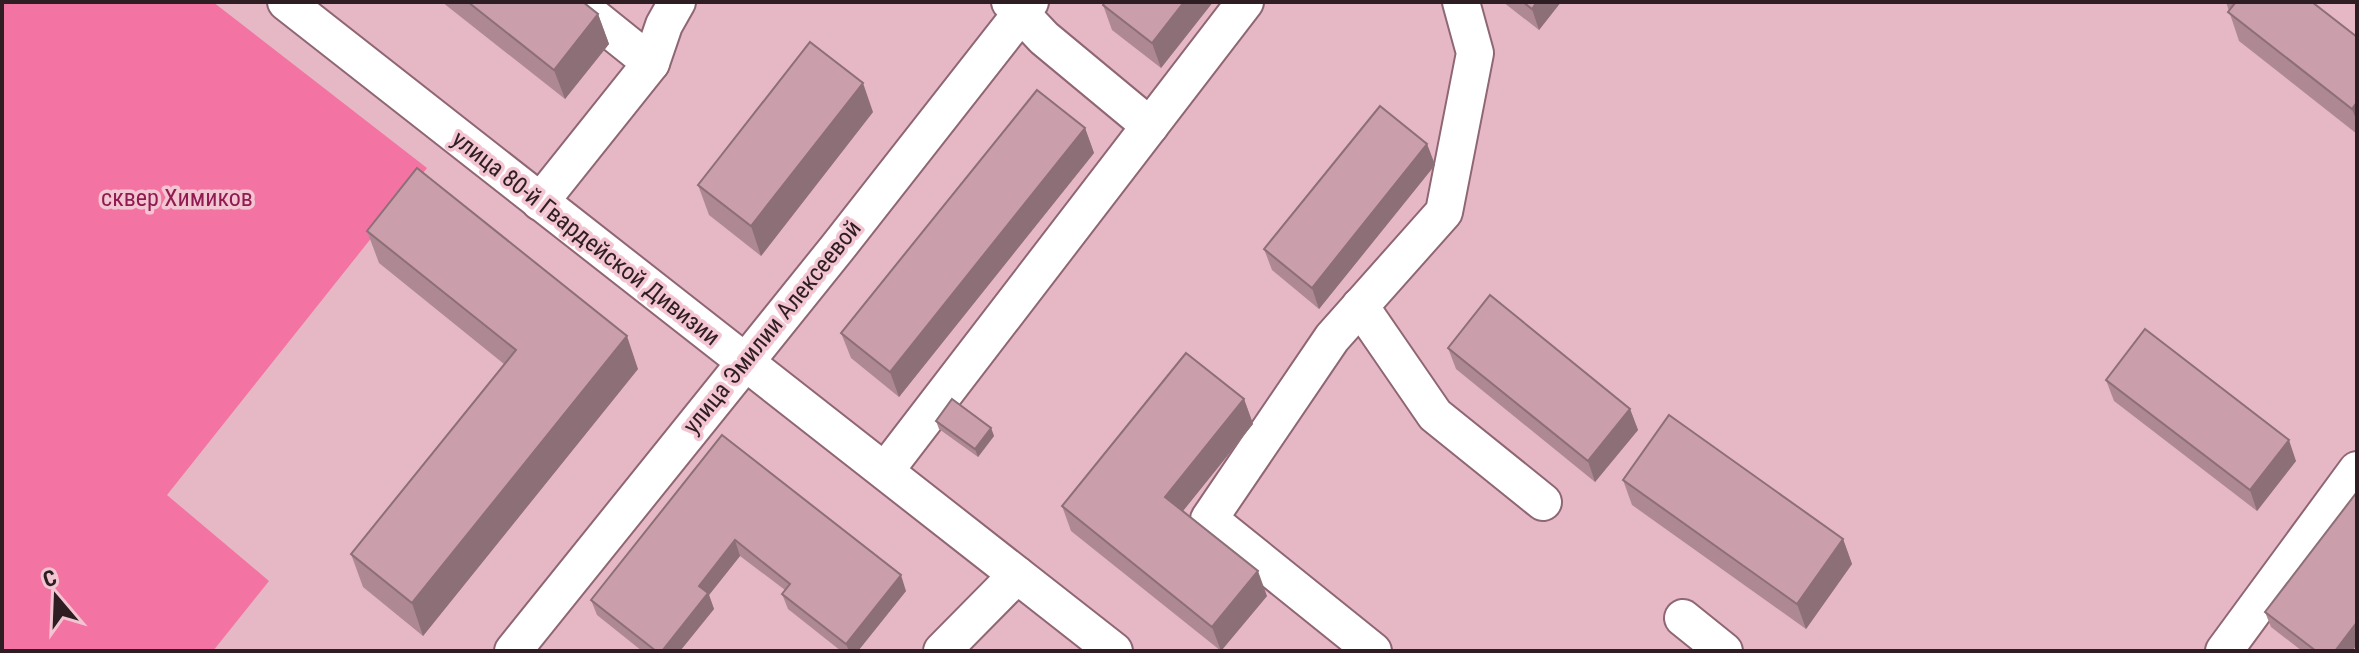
<svg xmlns="http://www.w3.org/2000/svg" width="2359" height="653" viewBox="0 0 2359 653" font-family="'Roboto Condensed',sans-serif">
  <style>
    .green { fill: #f374a2 }
    .lines { fill: none; stroke-linecap: round; stroke-linejoin: round }
    .minor-casing { stroke: #8f6673; stroke-width: 40 }
    .minor { stroke: #fff; stroke-width: 36 }
    .wall { fill: #ae8893 }
    .shaded-wall { fill: #8d6f78 }
    .building { fill: #ca9eab; stroke: #8d6f78; stroke-width: 2 }
    .labels { text-anchor: middle; stroke-width: 7; stroke-linejoin: round; paint-order: stroke }
    .park-label { font-size: 24px; fill: #911a50; stroke: #f3c5d2 }
    .street-label { font-size: 24px; fill: #2e1d22; stroke: #f3c5d2 }
  </style>
  <rect width="100%" height="100%" fill="#e6b8c5"/>
  <path class="green" d="M2,2h211l214,166 -260,327 102,86 -56,70h-211z"/>
  <g class="lines">
    <defs>
      <g id="minor">
        <path d="M286,2l828,649"/>
        <path d="M575,2l76,61"/>
        <path d="M1010,2l34,36 106,88"/>
        <path d="M540,202l111,-139 13,-38 13,-23"/>
        <path d="M1360,306l75,109 108,87"/>
        <path d="M885,471l360,-469"/>
        <path d="M1683,618l41,33"/>
        <path d="M513,651l325,-404 192,-245"/>
        <path d="M942,651l75,-76"/>
        <path d="M1373,651l-164,-132 123,-181 112,-126 31,-159 -14,-51"/>
        <path d="M2224,651l133,-181"/>
      </g>
    </defs>
    <use href="#minor" class="minor-casing"/>
    <use href="#minor" class="minor"/>
  </g>
  <g class="wall">
    <path d="M442,2h141l15,12 11,30 -44,55z"/>
    <path d="M1105,2h108l-52,66 -49,-38 -9,-25z"/>
    <path d="M1503,2h58l-22,28z"/>
    <path d="M2226,2h86l45,35v97l-118,-93z"/>
    <path d="M873,112l-112,144 -52,-41 -11,-30z"/>
    <path d="M1085,128l9,25 -195,244 -48,-39 -10,-25z"/>
    <path d="M1427,144l8,21 -116,144 -47,-39 -8,-21z"/>
    <path d="M367,231l271,138 -215,267 -60,-49 -12,-33 153,-190 -125,-101z"/>
    <path d="M1448,348l182,61 8,21 -43,52 -139,-113z"/>
    <path d="M2106,380l190,81 -39,50 -143,-110z"/>
    <path d="M1244,399l9,25 -70,87 84,85 -46,55 -150,-120 -9,-25z"/>
    <path d="M936,421l55,7 3,8 -16,21 -39,-28z"/>
    <path d="M722,435l184,156 -48,60h-17l-53,-42 -6,-15 3,-4 -45,-34 -31,39 5,14 -34,42h-38l-45,-36 -6,-15z"/>
    <path d="M1623,480l220,59 9,25 -46,65 -174,-124z"/>
    <path d="M2265,612l87,39h-50l-31,-24z"/>
  </g>
  <g class="shaded-wall">
    <path d="M1184,2h29l-52,66 -9,-25z"/>
    <path d="M1537,2h24l-22,28 -7,-21z"/>
    <path d="M598,14l11,30 -44,55 -11,-29z"/>
    <path d="M863,83l10,29 -112,144 -10,-30z"/>
    <path d="M2357,102v20l-5,-13z"/>
    <path d="M1085,128l9,25 -195,244 -9,-25z"/>
    <path d="M1427,144l8,21 -116,144 -7,-21z"/>
    <path d="M627,336l11,33 -215,267 -11,-33z"/>
    <path d="M1244,399l9,25 -79,98 -9,-25z"/>
    <path d="M1630,409l8,21 -43,52 -7,-21z"/>
    <path d="M991,428l3,8 -16,21 -3,-8z"/>
    <path d="M2289,440l7,21 -39,50 -7,-21z"/>
    <path d="M1843,539l9,25 -46,65 -9,-25z"/>
    <path d="M735,540l5,16 -31,39 5,14 -34,42h-18l37,-65z"/>
    <path d="M1258,571l9,25 -46,55 -9,-24z"/>
    <path d="M901,575l5,16 -48,60h-9l-3,-7z"/>
    <path d="M2357,622v23l-5,6h-17z"/>
  </g>
  <g class="building">
    <path d="M468,2h115l15,12 -44,56z"/>
    <path d="M1105,2h79l-32,41 -49,-38z"/>
    <path d="M1523,2h14l-5,7z"/>
    <path d="M2234,2h78l45,35v65l-5,7 -124,-97 7,-9z"/>
    <path d="M810,42l53,41 -112,143 -53,-41z"/>
    <path d="M1037,90l48,38 -195,244 -49,-39z"/>
    <path d="M1380,106l47,38 -115,144 -48,-39z"/>
    <path d="M417,168l210,168 -215,267 -61,-49 165,-204 -149,-119z"/>
    <path d="M1490,295l140,114 -42,52 -140,-113z"/>
    <path d="M2145,329l144,111 -39,50 -144,-110z"/>
    <path d="M1186,353l58,46 -79,98 93,74 -46,56 -150,-121z"/>
    <path d="M952,399l39,29 -16,21 -39,-28z"/>
    <path d="M1669,415l174,124 -46,65 -174,-124z"/>
    <path d="M722,435l179,140 -55,69 -64,-50 8,-10 -55,-44 -36,46 9,7 -46,58h-6l-65,-51z"/>
    <path d="M2357,492v130l-22,29h-19l-51,-39z"/>
  </g>
  <g class="labels">
    <g class="park-label">
      <text x="177" y="206">сквер Химиков</text>
    </g>
    <g class="street-label">
      <text transform="translate(586 238) rotate(38)" y="8">улица 80-й Гвардейской Дивизии</text>
      <text transform="translate(772 327) rotate(-51)" y="8">улица Эмилии Алексеевой</text>
    </g>
  </g>
  <rect width="2359" height="653" fill="none" stroke="#2e1d22" stroke-width="8"/>
  <g transform="translate(56 597) rotate(341)" stroke="#f3c5d2" stroke-width="6" paint-order="stroke">
  <path d="M0-6L14 30L0 20L-14 30Z" fill="#2e1d22"/>
  <text y="-12" font-size="22" font-weight="bold" text-anchor="middle" fill="#2e1d22">С</text>
  </g>
</svg>
